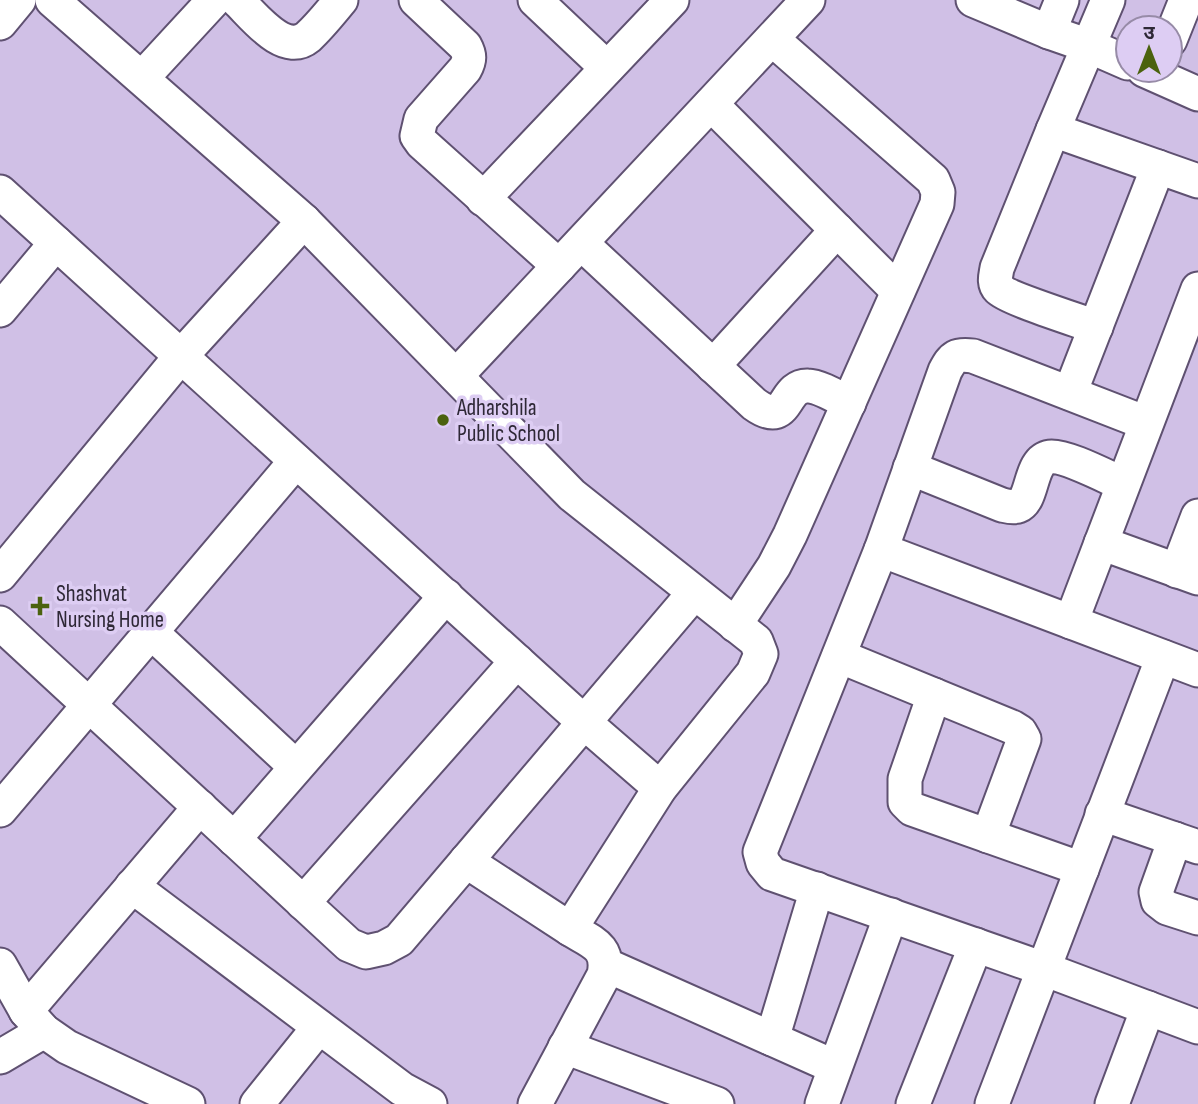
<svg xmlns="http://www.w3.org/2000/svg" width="1198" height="1104" viewBox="0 0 1198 1104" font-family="'Sofia Sans Condensed','Noto Sans Devanagari',sans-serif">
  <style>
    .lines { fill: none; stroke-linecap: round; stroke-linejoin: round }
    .minor-casing { stroke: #5f5171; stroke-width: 37 }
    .minor { stroke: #fff; stroke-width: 33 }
    .poi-dot { fill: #4b620e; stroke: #ddcdf3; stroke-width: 2.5 }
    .labels { text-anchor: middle; stroke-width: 7; stroke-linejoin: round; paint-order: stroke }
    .poi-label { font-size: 23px; fill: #2e2836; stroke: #ddcdf3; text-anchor: start }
  </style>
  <rect width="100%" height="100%" fill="#d0c0e6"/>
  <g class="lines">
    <defs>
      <g id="minor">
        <path d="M52,0l252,221 268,274 184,146 5,13 -8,19 -93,115 -90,141c21,13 40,17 34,46l-69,129"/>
        <path d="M237,0c16,15 47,57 71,37 12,-11 23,-25 33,-37"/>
        <path d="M416,0l49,46c5,9 5,14 0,23l-44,50 -4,17 5,7 137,123"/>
        <path d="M535,0l72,68"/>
        <path d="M973,0l76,32 40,14 39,17"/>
        <path d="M0,23l19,-23"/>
        <path d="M1049,32l13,-32"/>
        <path d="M1170,40l16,-40"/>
        <path d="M1144,70l54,24"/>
        <path d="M142,78l72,-78"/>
        <path d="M711,104l187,187"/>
        <path d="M1053,130l145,51"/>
        <path d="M0,192l585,531 75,65"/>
        <path d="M483,199l189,-199"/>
        <path d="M581,243l173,161c36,26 27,-19 54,-18 11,0 31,12 41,17"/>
        <path d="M0,310l56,-67"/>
        <path d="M1096,327c-16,-6 -89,-29 -97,-38 -6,-6 -3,-14 -2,-21l56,-138 55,-130"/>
        <path d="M713,366l124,-136"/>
        <path d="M456,376l352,-376"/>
        <path d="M1070,393l88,-226"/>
        <path d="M910,468l92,37c5,1 11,3 16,1 16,-6 11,-46 32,-49 15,-2 57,20 73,27"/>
        <path d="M1101,543l97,35"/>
        <path d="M881,550l64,-179c8,-15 11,-17 28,-15l173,67"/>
        <path d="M1177,571l21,-55"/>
        <path d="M0,575l181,-219 123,-135"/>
        <path d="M1071,622l127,-333"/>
        <path d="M0,623l349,322 17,7 18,-4 15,-8 295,-347"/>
        <path d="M735,625l39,-59 16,-31 147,-331 1,-12 -5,-12 -161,-141"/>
        <path d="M151,632l145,135"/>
        <path d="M839,656l173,71 8,5 4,7 -36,97"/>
        <path d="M1198,670l-317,-120 -121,302 3,11 9,11 272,95 154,58"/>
        <path d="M934,695l-29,84v23l7,7 170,60"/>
        <path d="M0,810l296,-349"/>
        <path d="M1102,814l96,33"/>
        <path d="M234,839l212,-243"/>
        <path d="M1175,839l-19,53 2,9 9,7 31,10"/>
        <path d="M466,861l104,68"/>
        <path d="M132,886l270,203 28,15"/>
        <path d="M303,903l214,-242"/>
        <path d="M0,965l26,46 18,20 23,16 121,57"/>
        <path d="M606,965l229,102"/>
        <path d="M26,1011l174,-204"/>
        <path d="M772,1039l45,-150"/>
        <path d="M565,1047l152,57"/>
        <path d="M0,1057l44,-26"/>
        <path d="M257,1104l62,-77"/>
        <path d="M822,1104l69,-189"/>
        <path d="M913,1104l63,-159"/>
        <path d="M992,1104l171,-447"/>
        <path d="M1112,1104l36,-96"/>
      </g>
    </defs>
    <use href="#minor" class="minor-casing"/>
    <use href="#minor" class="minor"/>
  </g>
  <g class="poi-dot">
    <circle cx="443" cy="420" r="7"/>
    <path d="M36.5 595.5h7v7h7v7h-7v7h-7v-7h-7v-7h7z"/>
  </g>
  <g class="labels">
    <g class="poi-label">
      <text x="457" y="415">Adharshila<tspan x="457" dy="26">Public School</tspan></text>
      <text x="56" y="601">Shashvat<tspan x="56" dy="26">Nursing Home</tspan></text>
    </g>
  </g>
  <g transform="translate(1149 49)"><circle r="33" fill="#ddcdf3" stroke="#978ba7" stroke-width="2"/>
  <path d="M0-5L12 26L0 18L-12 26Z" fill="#4b620e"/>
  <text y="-10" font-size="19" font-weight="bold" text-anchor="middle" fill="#2e2836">उ</text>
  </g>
</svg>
